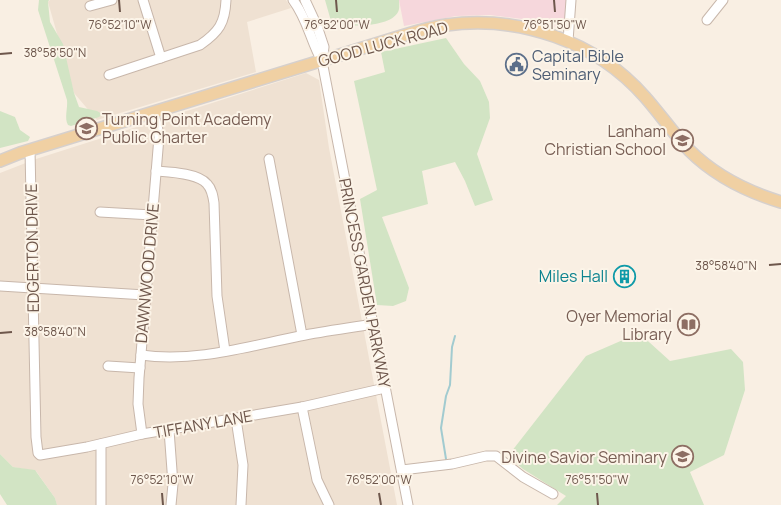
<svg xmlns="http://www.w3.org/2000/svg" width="781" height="505" viewBox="0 0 781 505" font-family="Manrope,sans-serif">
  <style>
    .residential { fill: #efe1d2 }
    .medical { fill: #f6d7dc }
    .green { fill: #d2e4c4 }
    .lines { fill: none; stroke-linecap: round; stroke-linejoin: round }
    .stream { stroke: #a2cbd0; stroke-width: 2 }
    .minor-casing { stroke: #c8b7ab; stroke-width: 11 }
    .major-casing { stroke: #d6d0cd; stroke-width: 14 }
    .minor { stroke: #fff; stroke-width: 9 }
    .major { stroke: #f0d0a3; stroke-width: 11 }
    .ticks { fill: none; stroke: #6e574c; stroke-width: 2 }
    .labels { text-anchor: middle; stroke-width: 4; stroke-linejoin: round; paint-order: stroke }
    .street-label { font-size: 16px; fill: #6e574c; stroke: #fcf4e8 }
    .service-label { font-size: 16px; fill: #4e5e75; stroke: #fcf4e8; text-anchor: start }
    .education-label { font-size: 16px; fill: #785e54; stroke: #fcf4e8; text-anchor: end }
    .culture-label { font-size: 16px; fill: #0d838f; stroke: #fcf4e8; text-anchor: end }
    .ticks-label { font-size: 12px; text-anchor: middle; fill: #6e574c; stroke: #fcf4e8; stroke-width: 4; stroke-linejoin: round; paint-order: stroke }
  </style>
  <rect width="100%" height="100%" fill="#f9efe3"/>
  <g class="residential">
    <path d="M50,0h236l5,8 -44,14 9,50 -159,48 -23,-27 -26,-91z"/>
    <path d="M306,73l13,7 10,68 68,357h-340l-2,-7 -19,-27 -23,-4 -13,-13v-281l36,-14z"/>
  </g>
  <path class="medical" d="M399,0h172l-2,32 -38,-12 -41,-5 -34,1 -52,10z"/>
  <g class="green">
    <path d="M39,0h10l-1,2 2,20 13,22 11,49 5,14 18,4 5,3 -3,3 -28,9 -3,-1c-4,-7 0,-17 -1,-25l-29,-90z"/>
    <path d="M325,0h74c0,3 1,9 -1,12 -8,16 -54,16 -67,9z"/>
    <path d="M446,38l18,26 16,17 9,21 1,16 -13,36 16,46 -18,6 -10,-25 -10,-19 -33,9 6,33 -46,13 27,71 -3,13 -13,5 -16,-1 -17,-106 17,-9 -23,-109 31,-9 -4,-20z"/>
    <path d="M0,111l15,6 5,13 10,7 -2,4 -28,7z"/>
    <path d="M639,333l31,28 61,-12 12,13 2,28 -21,65 -34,17 14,33h-147l9,-9 -43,-27 -15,-13 78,-100z"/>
    <path d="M0,454l13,13 22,3 20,28 2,7h-50l-7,-11z"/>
  </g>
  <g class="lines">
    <path class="stream" d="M446,459l-5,-31 5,-32 4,-11 2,-38 3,-11"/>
    <defs>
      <g id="minor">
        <path d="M143,0l18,58"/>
        <path d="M293,0c15,20 17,40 29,61l86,444"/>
        <path d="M305,0l12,26 7,21 -2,14"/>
        <path d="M90,6l22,-6"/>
        <path d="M707,20l16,-20"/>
        <path d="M568,41l3,-41"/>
        <path d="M109,75l91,-30c19,-13 25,-22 26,-45"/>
        <path d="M30,150l6,287 2,16 2,2 47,-8 55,-13 160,-27 83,-19"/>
        <path d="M269,159l33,176"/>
        <path d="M156,171c13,1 42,2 51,13 5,5 6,12 7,19l3,93 8,55"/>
        <path d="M100,212l52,3"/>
        <path d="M0,286l145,9"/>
        <path d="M141,355c53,8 108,-9 159,-19 24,-5 49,-8 73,-12"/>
        <path d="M108,366l32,2"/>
        <path d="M302,407l15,73 12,25"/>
        <path d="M236,419l7,46 -2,40"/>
        <path d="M169,430l4,54 -2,21"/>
        <path d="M142,434l-4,-30 1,-26 20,-241 -2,-13 -4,-11"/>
        <path d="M402,470l50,-6 34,-8h10l27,21 30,17"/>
        <path d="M101,505v-61"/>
      </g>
      <path id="major" d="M0,161l20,-8 385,-118c13,-4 27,-8 41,-10 73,-10 150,16 199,72 15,17 28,36 44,53 25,25 59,42 92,52"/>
    </defs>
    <use href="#minor" class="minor-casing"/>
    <use href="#major" class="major-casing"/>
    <use href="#minor" class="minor"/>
    <use href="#major" class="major"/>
  </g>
  <path class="ticks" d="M119,0l1,12M336,0l1,12M554,0l1,12M0,54l12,-1M769,265l12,-1M0,333l12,-1M162,493l1,12M379,493l2,12M597,493l1,12"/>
  <defs>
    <symbol id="civic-ring" viewBox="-11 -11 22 22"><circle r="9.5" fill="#fcf4e8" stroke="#5c6f8a" stroke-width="1.5"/><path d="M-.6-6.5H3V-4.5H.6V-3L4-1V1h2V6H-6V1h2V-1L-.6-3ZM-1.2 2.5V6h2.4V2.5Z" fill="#5c6f8a"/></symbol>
    <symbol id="school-ring" viewBox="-11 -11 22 22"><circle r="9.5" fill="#fcf4e8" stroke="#8d6e63" stroke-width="1.5"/><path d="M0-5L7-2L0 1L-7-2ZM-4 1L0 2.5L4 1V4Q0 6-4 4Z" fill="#8d6e63"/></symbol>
    <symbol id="building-ring" viewBox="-11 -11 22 22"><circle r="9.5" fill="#fcf4e8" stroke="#0f9aa8" stroke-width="1.5"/><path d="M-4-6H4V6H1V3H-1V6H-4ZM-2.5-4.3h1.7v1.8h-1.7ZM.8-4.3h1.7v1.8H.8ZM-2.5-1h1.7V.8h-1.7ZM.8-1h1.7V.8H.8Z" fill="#0f9aa8"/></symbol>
    <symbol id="library-ring" viewBox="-11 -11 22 22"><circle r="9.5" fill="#fcf4e8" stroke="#8d6e63" stroke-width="1.5"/><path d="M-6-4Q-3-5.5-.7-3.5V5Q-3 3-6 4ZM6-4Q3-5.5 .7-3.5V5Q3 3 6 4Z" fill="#8d6e63"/></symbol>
  </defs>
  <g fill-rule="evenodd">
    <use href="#civic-ring" x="504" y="52" width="25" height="25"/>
    <use href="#school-ring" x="74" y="116" width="25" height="25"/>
    <use href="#school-ring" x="670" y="128" width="25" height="25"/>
    <use href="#building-ring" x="612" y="264" width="25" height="25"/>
    <use href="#library-ring" x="676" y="312" width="25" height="25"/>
    <use href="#school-ring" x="670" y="444" width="25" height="25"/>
  </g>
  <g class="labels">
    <g class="street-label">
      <text transform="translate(383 44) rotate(-15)" y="6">GOOD LUCK ROAD</text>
      <text transform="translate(32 248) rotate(-91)" y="6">EDGERTON DRIVE</text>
      <text transform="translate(147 273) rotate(-85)" y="6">DAWNWOOD DRIVE</text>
      <text transform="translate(365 283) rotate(79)" y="6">PRINCESS GARDEN PARKWAY</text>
      <text transform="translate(203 424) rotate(-10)" y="6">TIFFANY LANE</text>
    </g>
    <g class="service-label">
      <text x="532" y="62">Capital Bible<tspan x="532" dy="18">Seminary</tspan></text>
    </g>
    <g class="education-label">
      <text x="102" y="125" text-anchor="start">Turning Point Academy<tspan x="102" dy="18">Public Charter</tspan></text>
      <text x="666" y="137">Lanham<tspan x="666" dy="18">Christian School</tspan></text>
      <text x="672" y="322">Oyer Memorial<tspan x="672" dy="18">Library</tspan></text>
      <text x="667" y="463">Divine Savior Seminary</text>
    </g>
    <g class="culture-label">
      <text x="608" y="282">Miles Hall</text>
    </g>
  </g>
  <g class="ticks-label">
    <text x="120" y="29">76°52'10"W</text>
    <text x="337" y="29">76°52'00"W</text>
    <text x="555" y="29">76°51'50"W</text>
    <text x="55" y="57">38°58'50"N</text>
    <text x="726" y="270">38°58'40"N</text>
    <text x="55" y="336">38°58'40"N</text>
    <text x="162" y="484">76°52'10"W</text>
    <text x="379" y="484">76°52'00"W</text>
    <text x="597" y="484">76°51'50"W</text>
  </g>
</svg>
